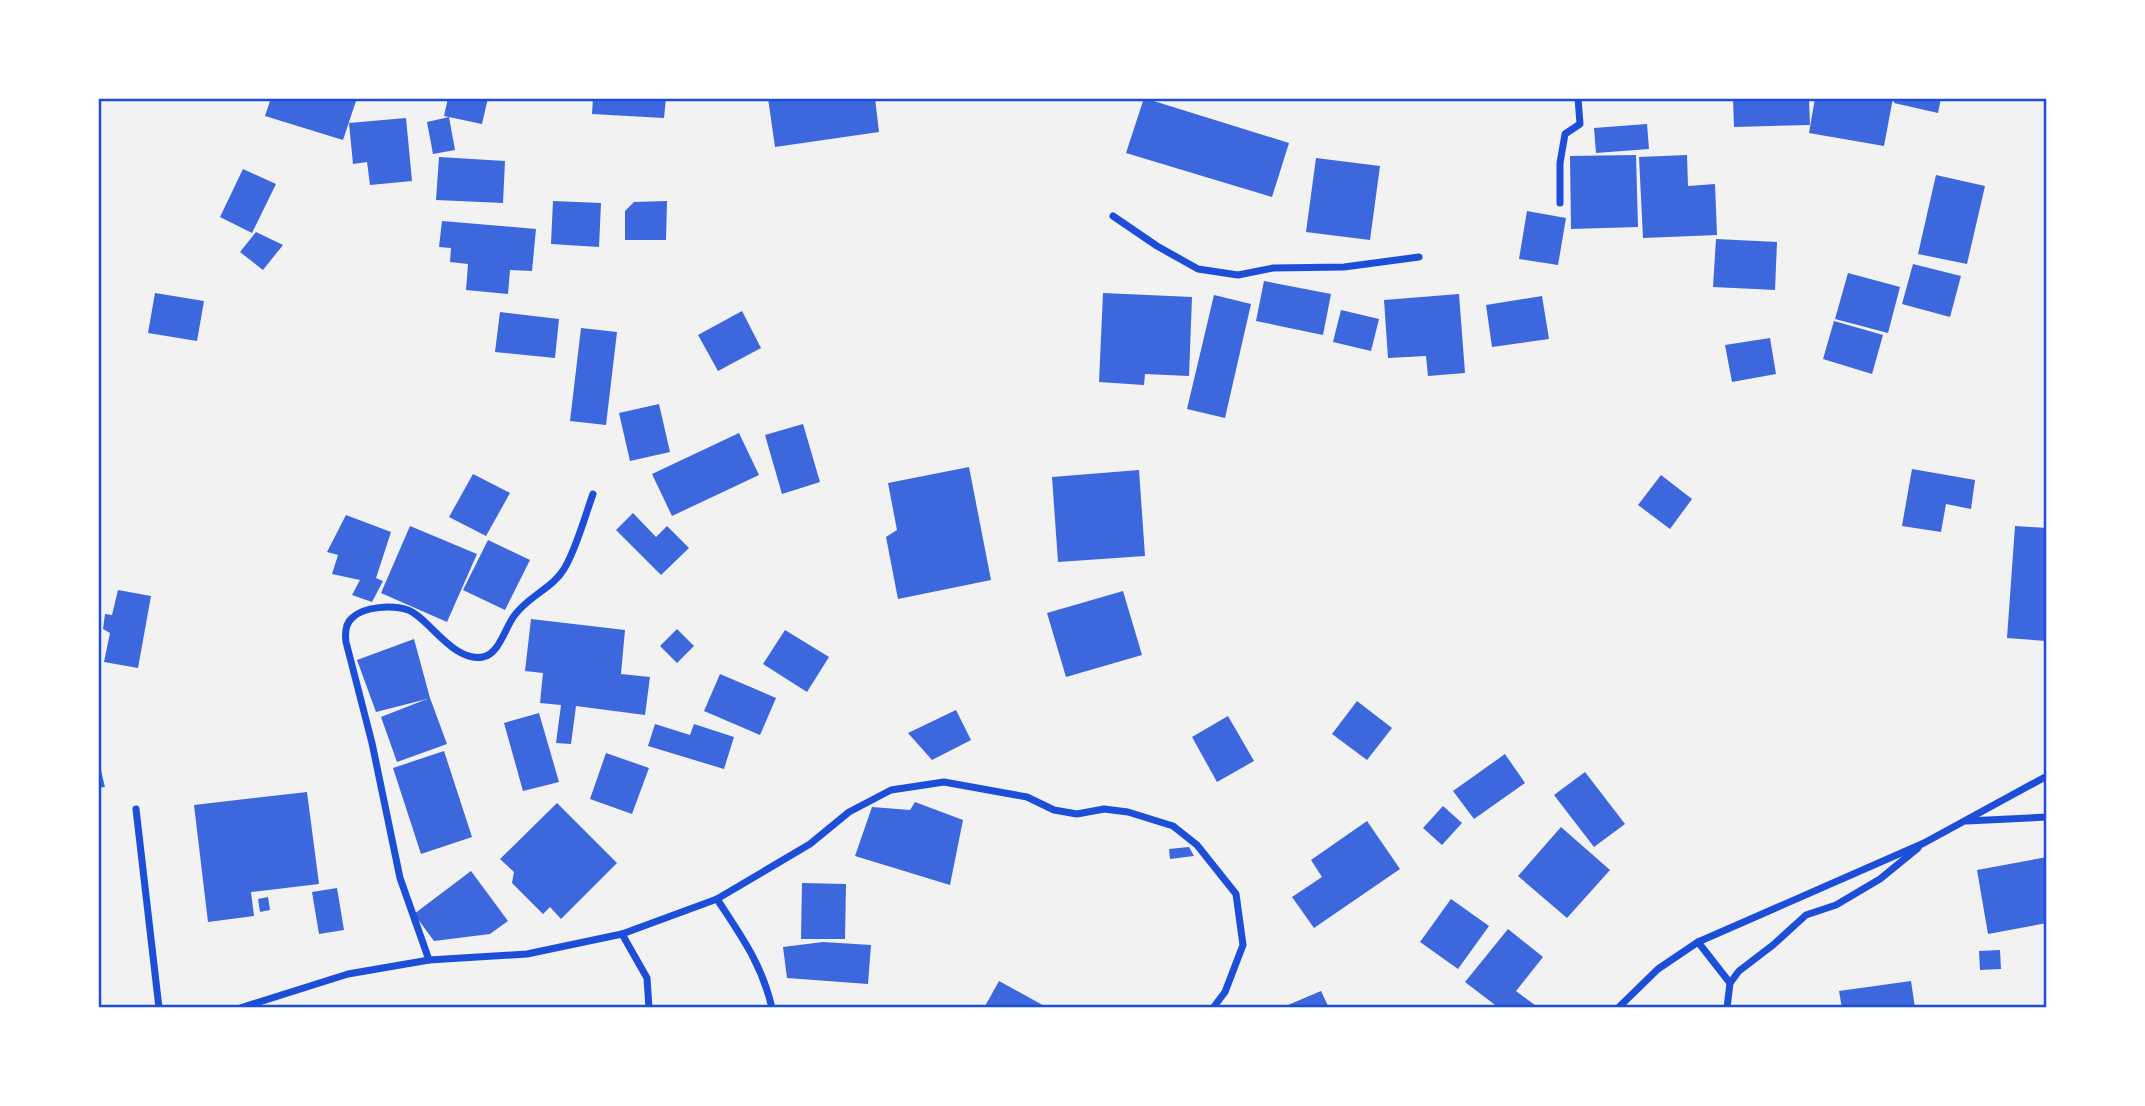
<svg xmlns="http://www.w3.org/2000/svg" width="2145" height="1106" viewBox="0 0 2145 1106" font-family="'Open Sans',sans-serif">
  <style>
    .building { fill: #3d67dc }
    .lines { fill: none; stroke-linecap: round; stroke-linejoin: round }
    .minor { stroke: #1d4ed8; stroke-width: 7 }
    .neatline { fill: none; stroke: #1d4ed8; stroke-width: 2.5 }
  </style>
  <rect width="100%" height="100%" fill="#f2f2f2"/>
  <g class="building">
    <path d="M271,98h86l-14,42 -78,-24z"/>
    <path d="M448,98h40l-6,26 -38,-8z"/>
    <path d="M593,98h73l-2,20 -72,-4z"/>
    <path d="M768,98h107l4,34 -104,15z"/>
    <path d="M1144,98l145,45 -17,54 -146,-44z"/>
    <path d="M1733,98h76l1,27 -76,2z"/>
    <path d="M1815,98h78l-9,48 -75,-13z"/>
    <path d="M1895,98h46l-3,15 -44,-10z"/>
    <path d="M449,117l6,33 -22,4 -6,-32z"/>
    <path d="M406,118l6,63 -42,4 -3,-23 -14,2 -4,-41z"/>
    <path d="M1647,124l2,25 -53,4 -2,-25z"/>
    <path d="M1636,155l2,72 -67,2 -1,-73z"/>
    <path d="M1687,155l1,31 27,-2 2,51 -74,3 -4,-81z"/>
    <path d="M439,157l66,4 -2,42 -67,-3z"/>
    <path d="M1316,158l64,8 -10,74 -64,-8z"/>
    <path d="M243,169l33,15 -24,49 -32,-16z"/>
    <path d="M1936,175l49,11 -18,78 -49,-10z"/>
    <path d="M553,201l48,2 -2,44 -48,-3z"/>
    <path d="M667,201l-1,39h-41v-29l9,-9z"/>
    <path d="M1527,211l39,7 -8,47 -39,-6z"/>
    <path d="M442,221l94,8 -4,42 -22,-1 -2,24 -42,-4 2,-26 -18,-2 1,-14 -12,-1z"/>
    <path d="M256,232l27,13 -20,25 -23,-18z"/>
    <path d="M1716,239l61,3 -2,48 -62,-3z"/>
    <path d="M1913,264l48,12 -11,41 -48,-13z"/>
    <path d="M1848,273l52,14 -12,46 -53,-14z"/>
    <path d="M1264,281l67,13 -8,41 -67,-14z"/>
    <path d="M155,293l49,8 -7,40 -49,-8z"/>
    <path d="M1103,293l89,4 -3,79 -44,-2 -1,11 -45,-3z"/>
    <path d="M1459,294l6,79 -37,3 -2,-20 -38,2 -4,-58z"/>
    <path d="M1214,295l37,9 -26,114 -38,-9z"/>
    <path d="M1542,296l7,43 -57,8 -6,-42z"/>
    <path d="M1341,310l38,9 -8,32 -38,-9z"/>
    <path d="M742,311l19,37 -43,23 -20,-36z"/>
    <path d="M500,312l59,7 -4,39 -60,-6z"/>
    <path d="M1834,321l49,14 -11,39 -49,-15z"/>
    <path d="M581,328l36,4 -11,93 -36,-4z"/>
    <path d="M1770,338l6,36 -44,8 -7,-37z"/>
    <path d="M659,404l11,48 -40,9 -11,-48z"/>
    <path d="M803,424l17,58 -38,12 -17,-59z"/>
    <path d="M739,433l20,42 -87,41 -20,-42z"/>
    <path d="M969,467l22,113 -93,19 -12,-62 11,-7 -9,-47z"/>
    <path d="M1912,469l63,11 -4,29 -25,-5 -5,28 -39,-6z"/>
    <path d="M1139,470l6,86 -87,6 -6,-85z"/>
    <path d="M473,474l37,19 -24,43 -37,-19z"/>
    <path d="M1661,475l31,24 -22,30 -32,-24z"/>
    <path d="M633,513l23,24 11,-11 22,22 -28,27 -45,-45z"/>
    <path d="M346,515l45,17 -15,46 7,3 -11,21 -20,-7 8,-15 -28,-6 6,-19 -11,-3z"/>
    <path d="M410,526l67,28 -30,68 -66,-29z"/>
    <path d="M2015,526l32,2v113l-40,-3z"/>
    <path d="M488,540l42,20 -25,50 -42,-20z"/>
    <path d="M118,590l33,6 -13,72 -34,-6 6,-29 -7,-4 2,-15 7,1z"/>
    <path d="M1123,591l19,64 -76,22 -19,-64z"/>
    <path d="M531,619l94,11 -4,44 29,3 -5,38 -69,-9 -5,38 -15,-1 5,-38 -21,-2 3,-30 -18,-2z"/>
    <path d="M677,629l17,17 -17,17 -17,-17z"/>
    <path d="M785,630l44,27 -22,35 -44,-28z"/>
    <path d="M414,639l16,59 17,46 -50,18 -16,-45 46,-18 -51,13 -19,-52z"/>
    <path d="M720,674l56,24 -16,37 -56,-24z"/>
    <path d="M1357,701l35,27 -25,32 -35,-26z"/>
    <path d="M956,710l15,30 -39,20 -24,-27z"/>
    <path d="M539,713l20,69 -36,9 -19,-68z"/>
    <path d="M1228,716l26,45 -37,21 -25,-45z"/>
    <path d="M655,724l35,11 4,-11 40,13 -10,32 -76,-23z"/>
    <path d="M444,751l28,86 -51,17 -28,-86z"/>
    <path d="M606,753l43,15 -17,46 -42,-15z"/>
    <path d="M1505,754l20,29 -51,36 -21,-28z"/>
    <path d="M98,758l7,29 -7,1z"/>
    <path d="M1585,772l40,52 -31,23 -40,-52z"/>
    <path d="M307,792l12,92 -68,8 3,24 -46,6 -14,-117z"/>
    <path d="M915,802l48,18 -13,65 -95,-29 17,-49 38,3z"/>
    <path d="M557,803l60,60 -56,56 -11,-12 -7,7 -31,-31 2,-11 -14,-13z"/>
    <path d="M1443,806l19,17 -20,22 -19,-17z"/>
    <path d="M1367,821l33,48 -86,59 -22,-31 30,-20 -11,-17z"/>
    <path d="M1561,827l49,43 -43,48 -49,-42z"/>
    <path d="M1189,847l5,9 -24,3 -1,-10z"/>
    <path d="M2047,857v66l-59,11 -11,-64z"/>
    <path d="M471,871l37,50 -18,13 -56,7 -20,-27z"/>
    <path d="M802,883l44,1 -1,55h-44z"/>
    <path d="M337,888l7,42 -25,4 -7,-42z"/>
    <path d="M268,897l2,13 -10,2 -2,-13z"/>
    <path d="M1451,899l38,27 -31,43 -38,-27z"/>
    <path d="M1508,929l35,28 -27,34 23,17h-40l-34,-26z"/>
    <path d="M823,942l48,3 -3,39 -81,-6 -4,-31z"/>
    <path d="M2000,950l1,19 -21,1 -1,-19z"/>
    <path d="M999,981l49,27h-64z"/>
    <path d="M1911,981l4,27h-73l-3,-17z"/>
    <path d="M1321,991l8,17h-40l-1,-3z"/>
  </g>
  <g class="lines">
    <g class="minor">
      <path d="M1560,203v-40l5,-29 15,-10 -2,-26"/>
      <path d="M1113,216l44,30 41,23 40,6 35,-7 71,-1 75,-10"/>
      <path d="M136,809l23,199"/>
      <path d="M1967,821l80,-4"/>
      <path d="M717,899c24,37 45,65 55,109"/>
      <path d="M622,934l25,44 2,30"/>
      <path d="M1698,942l32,41"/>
      <path d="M429,960l-29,-82 -28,-135 -26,-101c-1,-8 -1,-18 6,-24 12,-12 41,-13 56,-8 20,7 45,53 75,47 16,-3 22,-29 31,-41 14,-20 39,-28 50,-47 12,-19 21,-53 29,-75"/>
      <path d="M240,1008l108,-34 81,-14 98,-6 95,-20 95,-35 93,-55 39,-32 42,-22 53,-8 83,15 27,13 23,4 27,-5 24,3 45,14 24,19 39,49 7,51 -18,47 -12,16"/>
      <path d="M1618,1008l40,-39 40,-27 226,-99 123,-67"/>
      <path d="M1727,1008l3,-25 9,-12 34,-26 33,-30 30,-10 44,-26 38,-31"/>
    </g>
  </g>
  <rect width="2145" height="1106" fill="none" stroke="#ffffff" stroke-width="200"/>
  <rect x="100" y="100" width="1945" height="906" class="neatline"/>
</svg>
